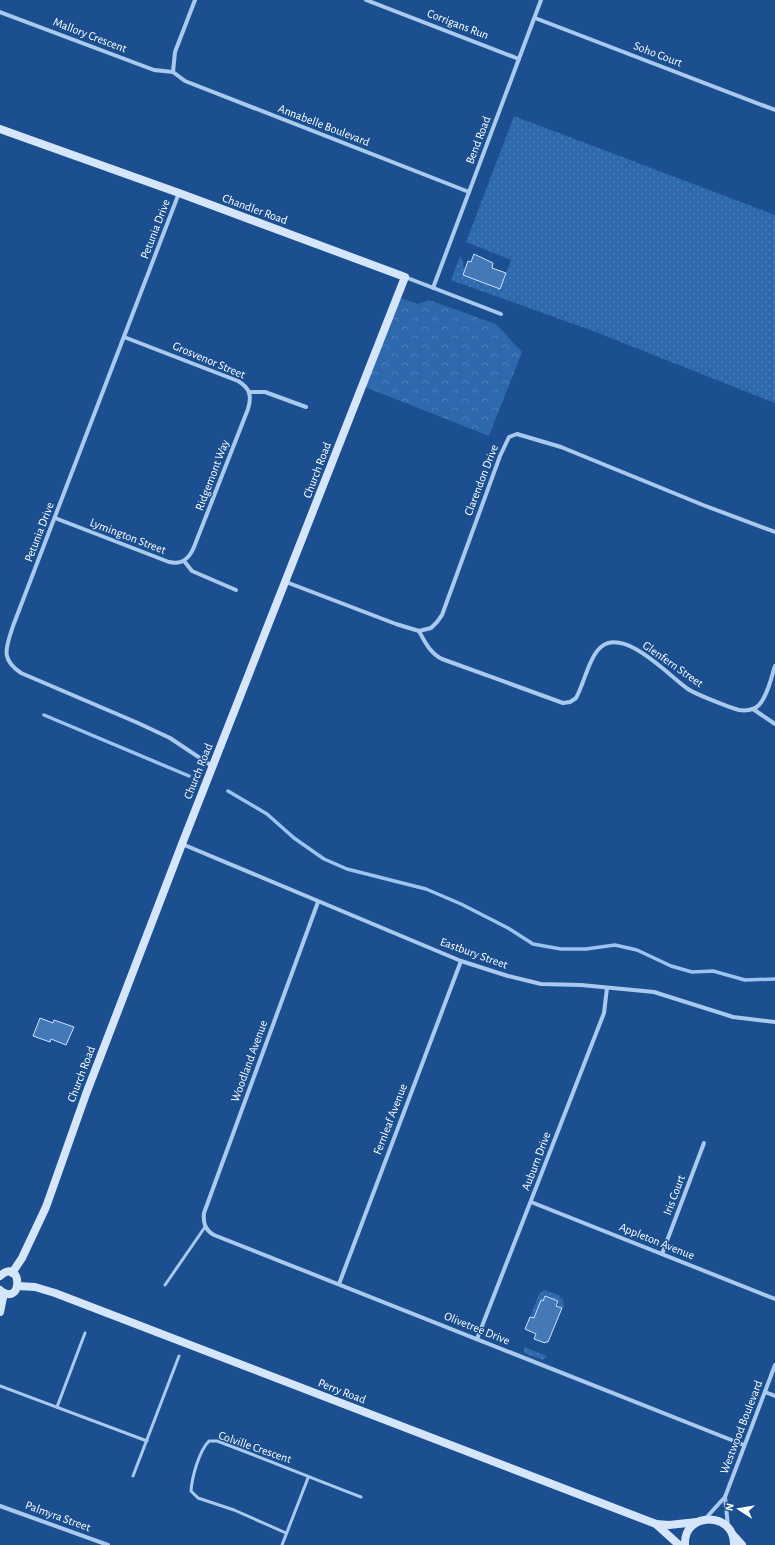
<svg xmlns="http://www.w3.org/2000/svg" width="775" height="1545" viewBox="0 0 775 1545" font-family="'Alegreya Sans',sans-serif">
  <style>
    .grass { fill: url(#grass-dots) }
    .forest { fill: url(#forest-crowns) }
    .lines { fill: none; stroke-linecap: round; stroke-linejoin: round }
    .stream { stroke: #9cc4f0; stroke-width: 3.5 }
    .building { fill: #4478b7; stroke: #cfe3fa }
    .service { stroke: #a9c9ee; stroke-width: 3 }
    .minor { stroke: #a9c9ee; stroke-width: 4 }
    .secondary { stroke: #d6e6fa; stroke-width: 8 }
    .labels { text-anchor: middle; stroke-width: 3; stroke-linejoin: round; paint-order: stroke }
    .street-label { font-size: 12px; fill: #fff; stroke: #1b4f8f }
  </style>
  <defs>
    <pattern id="grass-dots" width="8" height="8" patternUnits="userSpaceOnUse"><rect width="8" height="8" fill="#2e69ad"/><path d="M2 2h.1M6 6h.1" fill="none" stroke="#4d80b9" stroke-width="1.8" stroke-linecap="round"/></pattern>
    <pattern id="forest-crowns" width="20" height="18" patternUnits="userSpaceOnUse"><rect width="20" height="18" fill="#2e69ad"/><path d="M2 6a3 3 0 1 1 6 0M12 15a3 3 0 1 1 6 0" fill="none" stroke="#4d80b9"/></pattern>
  </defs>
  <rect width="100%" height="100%" fill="#1b4f8f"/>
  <g class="grass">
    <path d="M514,116l261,99v188l-182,-72 -142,-51 9,-24 2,3 2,9h1l-2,7 37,14 11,-29 -45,-18z"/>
    <path d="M544,1290l15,5 1,3 3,1 1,9 -6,-2 1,-5 -14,-5 -2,5h-2l-7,17 -4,-1 9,-23z"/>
    <path d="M524,1347l23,9 -4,4 -19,-7z"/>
  </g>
  <path class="forest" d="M400,298l18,6 11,-4 67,24 26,28 -33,84 -124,-49z"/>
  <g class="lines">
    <g class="stream">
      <path d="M44,715l145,61"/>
      <path d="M228,791l39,23 27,24 30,21 23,10 79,20 35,15 47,24 25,16 28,5h25l29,-4 22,5 34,16 21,6 21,-1 32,9 30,-1"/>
    </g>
  </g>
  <g class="building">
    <path d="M474,254l19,9 -1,5 14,5 -6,16 -37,-14 5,-14 3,1z"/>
    <path d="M40,1018l13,5 1,-3 20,7 -8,18 -15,-6 -1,3 -17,-6z"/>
    <path d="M545,1296l13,5 -2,5 6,2 -14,34h-2l-1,1 -11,-4 2,-5 -11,-5 5,-12 4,1 7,-18 2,1z"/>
  </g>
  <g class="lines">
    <g class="service">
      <path d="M165,1285l40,-58"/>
      <path d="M0,1386l147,55"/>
      <path d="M57,1407l28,-74"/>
      <path d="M133,1476l46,-120"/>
      <path d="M286,1533l-52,-23 -36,-12 -7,-7c1,-14 8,-40 18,-50h8c49,18 96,38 144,56"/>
      <path d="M282,1545l26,-67"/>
    </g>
    <g class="minor">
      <path d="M366,0l153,59"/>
      <path d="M0,12l154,58 19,2 12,9 284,111"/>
      <path d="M535,18l240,92"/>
      <path d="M173,72l2,-20 20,-52"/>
      <path d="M179,193l-166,433c-7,22 -13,33 8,47l117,50 32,15 42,28"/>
      <path d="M405,277l96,37"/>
      <path d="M433,288l108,-288"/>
      <path d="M249,392h16l41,15"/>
      <path d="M55,518l114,44c13,3 20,-3 25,-15l54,-138c4,-13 2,-21 -10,-28l-114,-44"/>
      <path d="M184,561l8,10 44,19"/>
      <path d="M286,582l110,42 23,7 12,-3 6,-6 5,-7 58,-159 9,-19 8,-3 44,13 142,58 72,27"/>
      <path d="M419,631c6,11 11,22 23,28l121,44 7,-1 6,-4c8,-14 13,-41 25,-51 24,-20 69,30 87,42 7,5 43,19 51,21 7,1 15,0 20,-5 9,-10 12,-27 16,-39"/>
      <path d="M753,709l22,15"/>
      <path d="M182,844l279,117 47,15 33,8 40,1 73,7 79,25 42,5"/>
      <path d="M318,902l-114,311c-1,10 1,17 10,22l530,210"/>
      <path d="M531,1202l244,97"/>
      <path d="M662,1254l42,-111"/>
      <path d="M339,1284l122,-323"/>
      <path d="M477,1339l127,-326 3,-25"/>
      <path d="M765,1392l10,4"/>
      <path d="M725,1497l3,29"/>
      <path d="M0,1506l108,39"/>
      <path d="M705,1519l20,-22 50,-132"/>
    </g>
    <g class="secondary">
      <path d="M0,129l179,64 226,84 -223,567 -96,250 -40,113 -24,51 -10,15"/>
      <path d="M0,1276c23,-20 23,33 0,14"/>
      <path d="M18,1286l17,1 20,6 601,231 13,1 28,-3"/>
      <path d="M0,1312l4,-19"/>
      <path d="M656,1524l23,21"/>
      <path d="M733,1535l9,10"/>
      <path d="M685,1545c-2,-34 50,-34 49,0"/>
    </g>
  </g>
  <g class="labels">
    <g class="street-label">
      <text transform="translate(458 24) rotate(21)" y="4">Corrigans Run</text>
      <text transform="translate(90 35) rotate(21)" y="4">Mallory Crescent</text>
      <text transform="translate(658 54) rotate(21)" y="4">Soho Court</text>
      <text transform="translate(324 125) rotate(21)" y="4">Annabelle Boulevard</text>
      <text transform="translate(478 140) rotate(-69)" y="4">Bend Road</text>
      <text transform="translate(255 209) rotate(20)" y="4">Chandler Road</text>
      <text transform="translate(155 229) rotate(-69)" y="4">Petunia Drive</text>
      <text transform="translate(209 360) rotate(23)" y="4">Grosvenor Street</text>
      <text transform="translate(317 470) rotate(-69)" y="4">Church Road</text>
      <text transform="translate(212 475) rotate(-69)" y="4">Ridgemont Way</text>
      <text transform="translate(481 480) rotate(-69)" y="4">Clarendon Drive</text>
      <text transform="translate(39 532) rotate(-69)" y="4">Petunia Drive</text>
      <text transform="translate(128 536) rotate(21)" y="4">Lymington Street</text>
      <text transform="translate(673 664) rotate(35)" y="4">Glenfern Street</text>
      <text transform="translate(198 771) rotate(-68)" y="4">Church Road</text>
      <text transform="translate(474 953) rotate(20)" y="4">Eastbury Street</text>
      <text transform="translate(249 1061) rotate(-70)" y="4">Woodland Avenue</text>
      <text transform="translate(81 1074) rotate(-69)" y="4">Church Road</text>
      <text transform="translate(390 1119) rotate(-69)" y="4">Fernleaf Avenue</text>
      <text transform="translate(536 1161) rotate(-69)" y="4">Auburn Drive</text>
      <text transform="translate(674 1195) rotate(-69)" y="4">Iris Court</text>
      <text transform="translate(657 1241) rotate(22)" y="4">Appleton Avenue</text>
      <text transform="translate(477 1328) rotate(22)" y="4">Olivetree Drive</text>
      <text transform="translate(342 1391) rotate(21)" y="4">Perry Road</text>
      <text transform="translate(741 1427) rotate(-69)" y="4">Westwood Boulevard</text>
      <text transform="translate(255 1447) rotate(19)" y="4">Colville Crescent</text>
      <text transform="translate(58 1516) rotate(20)" y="4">Palmyra Street</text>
    </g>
  </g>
  <g transform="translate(739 1509) rotate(282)" stroke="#1b4f8f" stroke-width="3" paint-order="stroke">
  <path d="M0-3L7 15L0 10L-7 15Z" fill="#ffffff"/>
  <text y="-6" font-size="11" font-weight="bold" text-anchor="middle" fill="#ffffff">N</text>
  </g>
</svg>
